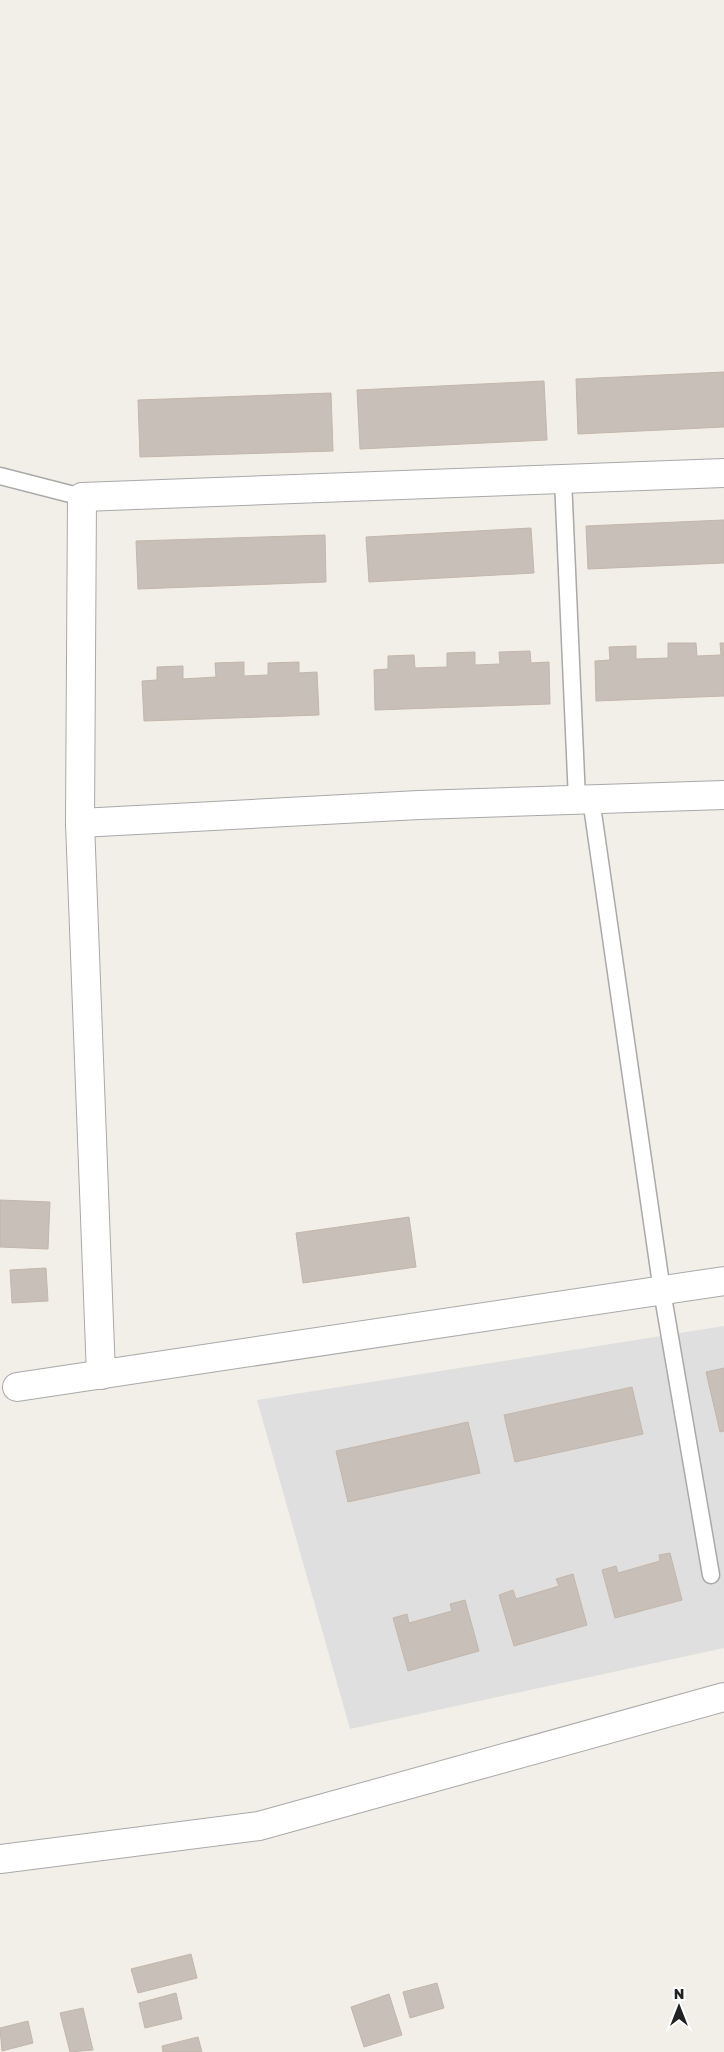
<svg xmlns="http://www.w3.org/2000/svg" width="724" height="2052" viewBox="0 0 724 2052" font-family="'Golos Text',sans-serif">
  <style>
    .residential { fill: #e0dfdf }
    .building { fill: #c7bfb8; stroke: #c4b6ab }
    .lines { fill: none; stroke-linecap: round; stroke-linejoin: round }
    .lane-casing { stroke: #a9a9a9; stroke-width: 19 }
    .street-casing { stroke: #a9a9a9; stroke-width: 30 }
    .lane { stroke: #fff; stroke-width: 16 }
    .street { stroke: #fff; stroke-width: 28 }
  </style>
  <rect width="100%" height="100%" fill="#f2efe9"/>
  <path class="residential" d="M724,1326v322l-374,81 -93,-329z"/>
  <g class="building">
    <path d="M724,372v55l-146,7 -2,-55z"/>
    <path d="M544,381l3,59 -187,9 -3,-59z"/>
    <path d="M331,393l2,58 -193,6 -2,-57z"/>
    <path d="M724,520v43l-136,6 -2,-43z"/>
    <path d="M531,528l3,45 -165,9 -3,-45z"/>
    <path d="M325,535l1,47 -188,7 -2,-48z"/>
    <path d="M668,643h28l1,13 24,-1 -1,-12h4v53l-128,5 -1,-40 15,-1 -1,-13 27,-1v13l32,-1z"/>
    <path d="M530,651l1,12 18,-1 1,42 -175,6 -1,-40 14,-1v-13l26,-1 1,13 32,-1v-14l28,-1v13l25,-1 -1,-12z"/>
    <path d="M244,662v14l24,-1v-12l31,-1v11l18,-1 2,43 -175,6 -2,-40 15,-1v-13l26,-1v13l33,-2 -1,-14z"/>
    <path d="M0,1200l50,2 -2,47 -48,-2z"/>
    <path d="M409,1217l7,50 -113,16 -7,-50z"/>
    <path d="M46,1268l2,33 -36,2 -2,-33z"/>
    <path d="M724,1368v63l-4,1 -14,-60z"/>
    <path d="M632,1387l11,47 -128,28 -11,-47z"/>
    <path d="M468,1422l12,51 -132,29 -12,-51z"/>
    <path d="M670,1553l12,47 -67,18 -13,-48 14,-4 2,7 42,-12 -1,-6z"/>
    <path d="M573,1574l14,51 -73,21 -15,-51 14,-5 3,9 43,-13 -3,-7z"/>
    <path d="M465,1600l14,51 -71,20 -15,-53 14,-4 2,9 43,-12 -2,-7z"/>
    <path d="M191,1954l6,24 -59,15 -7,-24z"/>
    <path d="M437,1983l7,25 -34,10 -7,-26z"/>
    <path d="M176,1993l6,26 -37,9 -6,-25z"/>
    <path d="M389,1994l13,41 -38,12 -13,-40z"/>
    <path d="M83,2008l10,42 -23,2 -10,-39z"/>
    <path d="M28,2021l5,22 -31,8 -2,-23z"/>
    <path d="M198,2037l4,15h-39l-1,-6z"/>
  </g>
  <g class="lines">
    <defs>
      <g id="lane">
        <path d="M0,476l82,21"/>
        <path d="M563,479l14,321"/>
        <path d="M591,799l71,492 49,284"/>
      </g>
      <g id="street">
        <path d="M80,823l339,-18 305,-10"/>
        <path d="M101,1375l-21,-552 2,-326 642,-24"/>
        <path d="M17,1387l707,-106"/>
        <path d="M0,1859l259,-33 465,-129"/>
      </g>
    </defs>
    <use href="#lane" class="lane-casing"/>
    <use href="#street" class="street-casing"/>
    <use href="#lane" class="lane"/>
    <use href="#street" class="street"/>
  </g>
  <g transform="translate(679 2007)" stroke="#ffffff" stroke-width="4" paint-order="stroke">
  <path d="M0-4L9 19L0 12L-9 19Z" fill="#222222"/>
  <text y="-8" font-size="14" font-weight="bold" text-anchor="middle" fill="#222222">N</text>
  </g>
</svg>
